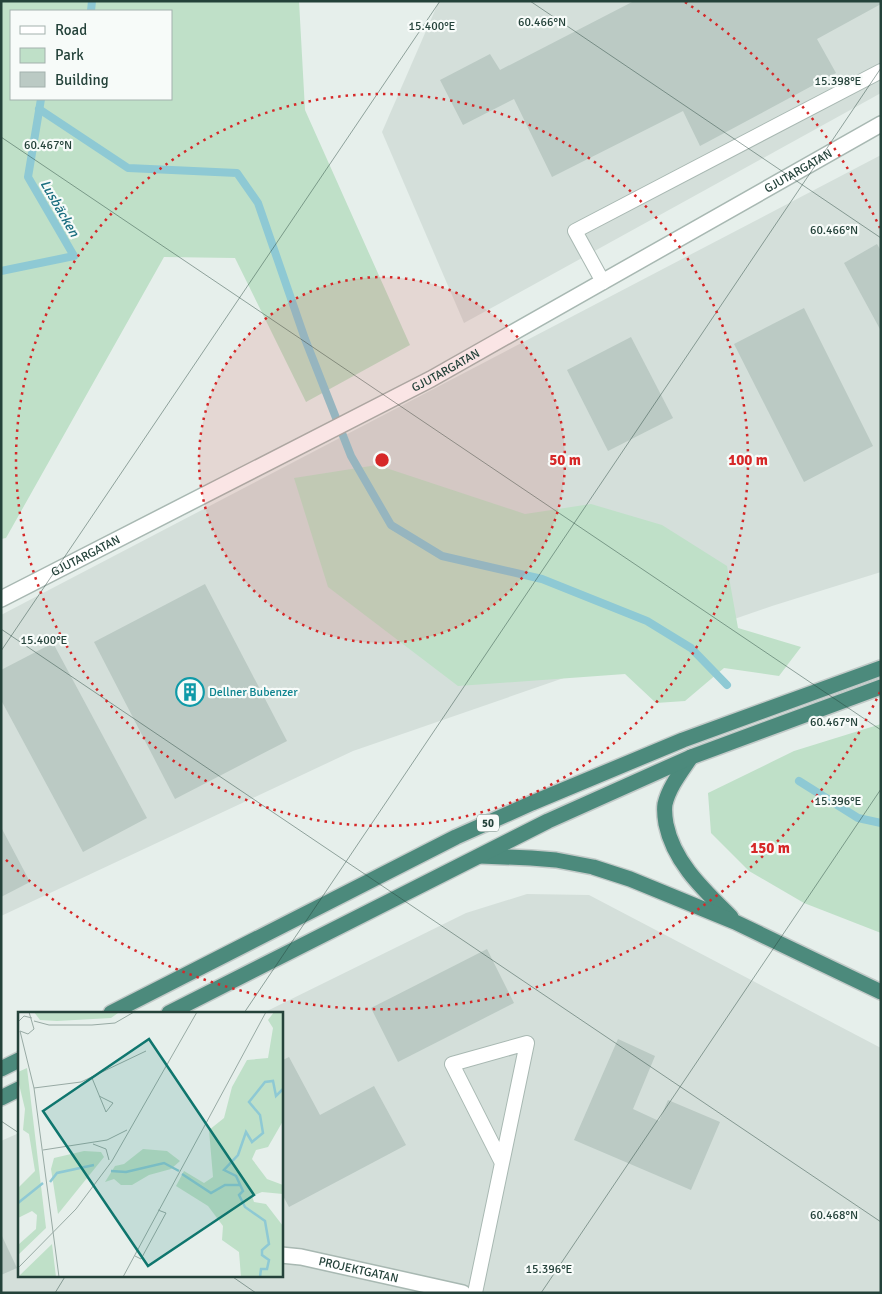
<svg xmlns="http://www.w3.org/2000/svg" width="882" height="1294" viewBox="0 0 882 1294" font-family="Signika,sans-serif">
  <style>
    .built { fill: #d4dfda }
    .green { fill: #bfe0c8; fill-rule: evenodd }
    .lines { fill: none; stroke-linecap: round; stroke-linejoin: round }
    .stream { stroke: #8ec9d4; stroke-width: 8 }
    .building { fill: #bbcac4 }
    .service-casing { stroke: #a8b8b2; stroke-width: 16 }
    .minor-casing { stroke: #a8b8b2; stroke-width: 18 }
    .trunk-casing { stroke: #c2cac8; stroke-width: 18 }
    .service { stroke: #fff; stroke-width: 14 }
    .minor { stroke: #fff; stroke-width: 15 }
    .trunk { stroke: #4c8a7c; stroke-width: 15 }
    .ticks { fill: none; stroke: #24423a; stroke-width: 1; stroke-opacity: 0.45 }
    .ring { fill: none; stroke: #d62828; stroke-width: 2.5; stroke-dasharray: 2.5 5 }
    .labels { text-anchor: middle; stroke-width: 4.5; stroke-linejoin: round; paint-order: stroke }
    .shield { fill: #f7fbf9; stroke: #637a73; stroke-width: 1 }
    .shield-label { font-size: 11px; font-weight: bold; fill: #24423a }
    .street-label { font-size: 12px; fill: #24423a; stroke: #f7fbf9 }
    .culture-label { font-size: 12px; fill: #0d838f; stroke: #f7fbf9; text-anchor: start }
    .water-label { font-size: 14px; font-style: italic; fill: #1c6f80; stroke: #f7fbf9 }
    .inset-river { fill: none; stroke: #8ec9d4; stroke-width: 2.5 }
    .inset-road { fill: none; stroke: #98aaa4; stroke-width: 1 }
    .view { fill: #0f766e; fill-opacity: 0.15; stroke: #0f766e; stroke-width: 2.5 }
    .inset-edge { fill: none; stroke: #24423a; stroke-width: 2.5 }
    .ticks-label { font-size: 12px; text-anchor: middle; fill: #24423a; stroke: #f7fbf9; stroke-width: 4.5; stroke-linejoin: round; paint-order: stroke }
    .centre { fill: #d62828; stroke: #f7fbf9; stroke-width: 2.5 }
    .ring-label { font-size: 15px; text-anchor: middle; font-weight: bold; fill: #d62828; stroke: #f7fbf9; stroke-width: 4.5; stroke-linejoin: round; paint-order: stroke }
  </style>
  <rect width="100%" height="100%" fill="#e6efeb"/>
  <g class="built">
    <path d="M439,1h442v92l-417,230 -82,-191z"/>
    <path d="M881,155v417l-109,34 -419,145 -352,165v-301z"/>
    <path d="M527,894l62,1 292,153v245h-880v-152l18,-8v142h262v-262h-18l203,-100z"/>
  </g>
  <g class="green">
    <path d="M1,1h298l6,109 105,235 -104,57 -71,-144 -71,-1 -158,281 -5,1zM11,11h160v88h-160z"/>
    <path d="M377,465l148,49 66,-10 71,21 65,41 11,62 63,19 -22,29 -55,-8 -39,33 -29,2 -31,-29 -167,12 -130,-99 -34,-109z"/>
    <path d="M881,724v209l-77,-30 -55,-32 -38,-38 -3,-40 86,-42z"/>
  </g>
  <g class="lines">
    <g class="stream">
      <path d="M91,11l1,-10"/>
      <path d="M39,109l89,59 109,5 21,30 47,136 46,117 40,69 51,31 100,23 105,42 44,27 36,37"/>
      <path d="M1,271l73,-15 -46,-79 13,-78"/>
      <path d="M799,781l59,37 23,5"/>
    </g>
  </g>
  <g class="building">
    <path d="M634,1h247v3l-64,35 19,34 -136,73 -17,-35 -131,66 -38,-78 -51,26 -23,-45 50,-26 10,16z"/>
    <path d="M877,244l4,7v80l-37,-68z"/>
    <path d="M804,308l69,138 -69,36 -70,-138z"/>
    <path d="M631,337l42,81 -65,33 -41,-81z"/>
    <path d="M205,584l82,157 -112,58 -81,-157z"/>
    <path d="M53,643l94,175 -64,34 -82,-152v-30z"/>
    <path d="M1,827l29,55 -29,15z"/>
    <path d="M487,949l27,54 -116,59 -27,-54z"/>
    <path d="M618,1039l37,17 -22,53 26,12 9,-21 52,22 -29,68 -117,-50z"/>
    <path d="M289,1057l31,58 54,-29 32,59 -117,62 -8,-15v-49l3,-2 -3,-6v-74z"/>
    <path d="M1,1234l16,34 -16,7z"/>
  </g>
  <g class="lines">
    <defs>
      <g id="service">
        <path d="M603,282l-28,-51 306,-160"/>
        <path d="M475,1293l52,-250 -75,21 50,99"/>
      </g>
      <g id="minor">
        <path id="s1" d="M1,599l430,-220 450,-255"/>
        <path id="s2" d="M281,1255l20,2 162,36"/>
      </g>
      <g id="trunk">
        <path d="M691,757c-10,15 -22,30 -26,47 -1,6 0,14 1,20 8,39 38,66 65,93"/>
        <path d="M480,856l51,2 25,2 37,7 37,12 105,43 146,70"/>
        <path d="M111,1013l345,-176 76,-34 151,-63 198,-72"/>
        <path d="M169,1013l379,-192 143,-64 190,-70"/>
        <path d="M1,1069l18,-9"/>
        <path d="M1,1098l18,-9"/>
      </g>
    </defs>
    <use href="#service" class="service-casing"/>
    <use href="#minor" class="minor-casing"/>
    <use href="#trunk" class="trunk-casing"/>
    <use href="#service" class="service"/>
    <use href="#minor" class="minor"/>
    <use href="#trunk" class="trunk"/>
  </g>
  <path class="ticks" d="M530,1l351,237M1,137l880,593M1,629l880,593M1,651l439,-650M244,1013l637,-945M1,1121l18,12M230,1275l26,18M55,1293l11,-18M541,1293l340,-504"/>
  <circle cx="382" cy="460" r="183" fill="#d62828" fill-opacity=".12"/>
  <g class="ring">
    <circle cx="382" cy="460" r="183"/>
    <circle cx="382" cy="460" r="366"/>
    <path d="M880 692A549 549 0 0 1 4 858M685 2A549 549 0 0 1 880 228"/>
  </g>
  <defs>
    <symbol id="building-ring" viewBox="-11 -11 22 22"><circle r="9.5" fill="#f7fbf9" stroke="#0f9aa8" stroke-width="1.5"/><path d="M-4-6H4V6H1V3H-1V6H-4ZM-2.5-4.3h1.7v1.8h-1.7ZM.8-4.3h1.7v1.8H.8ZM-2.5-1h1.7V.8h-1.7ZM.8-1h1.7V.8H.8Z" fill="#0f9aa8"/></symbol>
  </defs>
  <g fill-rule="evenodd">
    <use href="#building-ring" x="174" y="676" width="32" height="32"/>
  </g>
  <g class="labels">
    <rect class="shield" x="477" y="814.5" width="22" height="17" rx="4"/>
    <g class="shield-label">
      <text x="488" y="827">50</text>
    </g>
    <g class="street-label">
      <text dy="4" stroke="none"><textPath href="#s1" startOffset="905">GJUTARGATAN</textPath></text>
      <text dy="4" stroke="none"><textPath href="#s1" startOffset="500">GJUTARGATAN</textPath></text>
      <text dy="4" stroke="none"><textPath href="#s1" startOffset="95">GJUTARGATAN</textPath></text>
      <text dy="4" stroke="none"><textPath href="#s2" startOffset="79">PROJEKTGATAN</textPath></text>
    </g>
    <g class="culture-label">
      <text x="209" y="696">Dellner Bubenzer</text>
    </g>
    <g class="water-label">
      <text transform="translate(60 208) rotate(60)" y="5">Lusbäcken</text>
    </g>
  </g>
  <g transform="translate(18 1012)">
    <rect width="265" height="265" fill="#e6efeb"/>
    <path d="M16,0h78l6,1 -7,5 -54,3 -17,-1zM256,0h9v109l-15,26 -12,3 -4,9 15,20 16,6v9l-21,-2 -10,4 2,6 12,2 17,22v51h-42l-2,-25 -17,-12 1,-14 -15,-20 -32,-20 8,-15 20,12 9,-6 -4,-47 15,-12 8,-31 15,-27 21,-2 5,-30 -5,-8zM9,56l19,160 -28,27v-10l18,-16 1,-14 -5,-4 -14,7v-30l17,-17 -6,-37 -6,-4 2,-21 -7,-29v-8zM125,137l24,2 13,10 -9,8 -22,6 -17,10h-11l-7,-6 -9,3 10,-16 9,-2zM66,139l17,1 3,5 -46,57 -7,-45 3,-11zM34,232l4,33h-38z" fill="#bfe0c8"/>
    <path class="inset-river" d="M93,159l15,1 38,-9 15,8M164,162l29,19 14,-8h15M32,170l7,-9 37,-8M0,191l25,-20M242,265l1,-8h6l2,-9 -7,-5v-5l7,-6 -4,-23 -20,-14 -6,-12 4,-4 -7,-15 -12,-6 14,-15 8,-23 6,10 11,-9 -3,-18 -11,-13 16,-20 8,-1 3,15 7,-7"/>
    <path class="inset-road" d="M16,9l15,4h43l23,-2 19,-11M0,10l6,-6 8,2M2,19l14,57 25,189M2,19l8,3 6,-5 -5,-17M74,66l14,34 7,-9 -14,-7M16,76l47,-6 65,-31M75,132l13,5 3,11M25,138l64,-10 20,-10M117,244l6,3 25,-46 -8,-3M0,256l58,-59 36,-48 85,-149M105,265l143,-265"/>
    <path class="view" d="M131,27l105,156 -106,71 -105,-155z"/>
    <rect width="265" height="265" class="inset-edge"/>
  </g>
  <g class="ticks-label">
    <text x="542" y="26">60.466°N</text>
    <text x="432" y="30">15.400°E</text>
    <text x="838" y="85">15.398°E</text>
    <text x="48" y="149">60.467°N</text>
    <text x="834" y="234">60.466°N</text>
    <text x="44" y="644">15.400°E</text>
    <text x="834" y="726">60.467°N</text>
    <text x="838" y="805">15.396°E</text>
    <text x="834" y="1219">60.468°N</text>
    <text x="549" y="1273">15.396°E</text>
  </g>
  <circle cx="382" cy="460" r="8" class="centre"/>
  <g class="ring-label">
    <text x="565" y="465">50 m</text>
    <text x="748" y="465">100 m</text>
    <text x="770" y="853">150 m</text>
  </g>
  <rect width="882" height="1294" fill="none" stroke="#24423a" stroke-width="5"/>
  <rect x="10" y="10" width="162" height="90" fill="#f7fbf9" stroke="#a3b1ad"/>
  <rect x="20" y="26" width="25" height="8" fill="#ffffff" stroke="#a3b1ad"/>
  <text x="55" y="35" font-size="15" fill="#24423a">Road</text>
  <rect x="20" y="48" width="25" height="15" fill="#bfe0c8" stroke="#a3b1ad"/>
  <text x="55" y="60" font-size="15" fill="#24423a">Park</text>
  <rect x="20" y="72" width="25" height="15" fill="#bbcac4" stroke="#a3b1ad"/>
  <text x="55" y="85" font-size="15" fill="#24423a">Building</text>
</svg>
